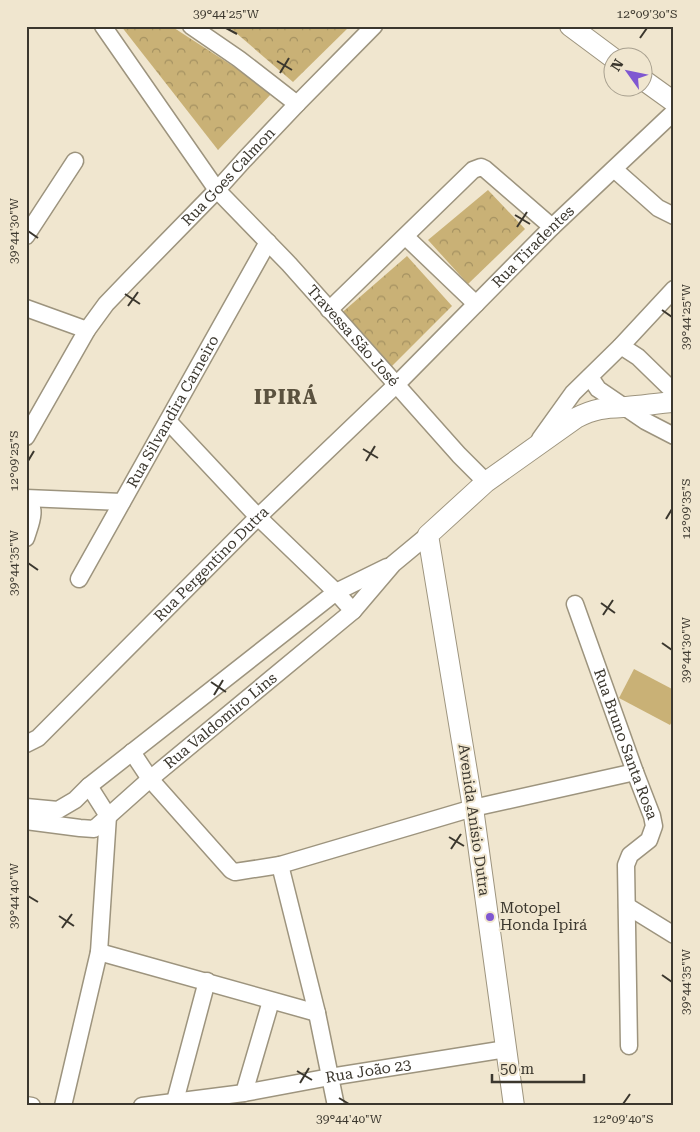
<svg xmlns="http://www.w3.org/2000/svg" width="700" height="1132" viewBox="0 0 700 1132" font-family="'Roboto Serif',serif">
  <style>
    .park { fill: url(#park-crowns) }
    .pitch { fill: #c9b176 }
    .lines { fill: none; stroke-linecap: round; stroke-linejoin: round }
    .minor-casing { stroke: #9d947e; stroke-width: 19 }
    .major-casing { stroke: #9d947e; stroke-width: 22 }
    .minor { stroke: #fff; stroke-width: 16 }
    .major { stroke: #fff; stroke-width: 20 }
    .ticks { fill: none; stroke: #3b372e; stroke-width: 2 }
    .poi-dot { fill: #7f57d1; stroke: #f0e6cf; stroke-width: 2 }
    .labels { text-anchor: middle; stroke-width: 4; stroke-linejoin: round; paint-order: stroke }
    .street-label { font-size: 15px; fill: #3b372e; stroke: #f0e6cf }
    .poi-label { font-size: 15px; fill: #3b372e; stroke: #f0e6cf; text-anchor: start }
    .district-label { font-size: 20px; font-weight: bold; letter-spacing: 1px; fill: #5b523f; stroke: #f0e6cf }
    .neatline { fill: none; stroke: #3b372e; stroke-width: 2 }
    .ticks-label { font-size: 12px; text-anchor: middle; fill: #3b372e }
  </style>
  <defs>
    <pattern id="park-crowns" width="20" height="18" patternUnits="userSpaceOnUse" patternTransform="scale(1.25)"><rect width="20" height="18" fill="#c9b176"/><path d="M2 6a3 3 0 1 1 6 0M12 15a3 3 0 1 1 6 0" fill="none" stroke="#a49161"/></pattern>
  </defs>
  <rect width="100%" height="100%" fill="#f0e6cf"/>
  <g class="park">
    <path d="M121,26h50l102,66 -55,58z"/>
    <path d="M228,26h122l-57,56z"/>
    <path d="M488,190l37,39 -57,55 -40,-44z"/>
    <path d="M407,256l45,50 -63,63 -51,-53z"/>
  </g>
  <path class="pitch" d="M634,669l40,21v28l-4,7 -51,-27z"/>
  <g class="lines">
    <defs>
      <g id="minor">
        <path id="s1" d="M103,26l114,164 72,74 170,191 27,27"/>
        <path d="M191,26l48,33 58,45"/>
        <path d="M614,169l44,39 16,8"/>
        <path d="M26,236l49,-75"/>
        <path d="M406,237l70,67"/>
        <path d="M26,308l61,22"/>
        <path d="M329,310l144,-140 8,-3 4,2 67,58"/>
        <path d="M621,346l17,11 36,35"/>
        <path d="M590,377l8,12 47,32 29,15"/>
        <path d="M168,421l90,96 78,75 17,19"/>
        <path id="s2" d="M26,437l61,-107 19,-26 25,-26 86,-88 27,-30 53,-56 77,-78"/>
        <path d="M540,439l33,-46 48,-47 53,-57"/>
        <path d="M26,498l96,4"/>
        <path d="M26,499c13,9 3,28 0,39"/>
        <path id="s3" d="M79,579l189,-337"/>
        <path id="s4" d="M575,604l60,168 17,44 2,10 -5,14 -19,15 -4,10 3,181"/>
        <path id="s5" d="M26,744l12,-6 220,-221 139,-133 155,-157 122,-115"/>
        <path d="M132,752l18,27 81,91 4,2 45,-7 193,-57 162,-36"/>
        <path d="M26,807l32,3 17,-10 14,-14 247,-194 51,-25"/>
        <path id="s6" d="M26,821l54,7 14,1 56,-50 203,-168 40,-47 35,-29"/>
        <path d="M280,865l37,148 19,93"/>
        <path d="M627,906l47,29"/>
        <path d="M99,952l218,61"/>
        <path d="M244,1093l27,-92"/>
        <path d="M175,1101l32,-120"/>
        <path d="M26,1105l6,1"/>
        <path d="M63,1106l36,-154 9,-136 -19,-30"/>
        <path id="s7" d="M142,1106l102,-13 86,-16 176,-28"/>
      </g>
      <g id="major">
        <path d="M570,26l43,32"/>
        <path d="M642,79l32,23"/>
        <path d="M514,1106l-41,-298 -45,-273 58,-53 90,-64c20,-10 29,-10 50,-11 16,-1 32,-4 48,-5"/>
      </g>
    </defs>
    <use href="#minor" class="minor-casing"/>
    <use href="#major" class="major-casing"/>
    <use href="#minor" class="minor"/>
    <use href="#major" class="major"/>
  </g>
  <path class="ticks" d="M226,28l11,6M640,38l7,-10M277,61l15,9M280,73l9,-15M515,215l15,9M517,227l10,-15M28,231l10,7M125,294l15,10M128,306l10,-14M662,310l10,7M363,449l15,9M28,461l6,-10M366,461l9,-15M666,519l6,-10M28,563l10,7M601,603l14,10M603,615l10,-15M662,643l10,7M211,682l15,10M214,695l9,-15M449,837l15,9M451,849l10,-15M28,896l10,6M59,916l15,10M62,928l10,-14M662,975l10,7M297,1071l15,9M300,1083l9,-15M339,1098l10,6M623,1104l7,-10"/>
  <circle class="poi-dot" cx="490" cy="917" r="5"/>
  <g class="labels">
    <g class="street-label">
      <text dy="5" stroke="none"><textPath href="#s2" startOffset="332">Rua Goes Calmon</textPath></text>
      <text dy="5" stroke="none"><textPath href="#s5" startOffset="711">Rua Tiradentes</textPath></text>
      <text dy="5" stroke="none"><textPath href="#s1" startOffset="399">Travessa São José</textPath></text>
      <text dy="5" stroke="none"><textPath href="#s3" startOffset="192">Rua Silvandira Carneiro</textPath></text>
      <text dy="5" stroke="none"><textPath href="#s5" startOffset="259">Rua Pergentino Dutra</textPath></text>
      <text dy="5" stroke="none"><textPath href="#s6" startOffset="235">Rua Valdomiro Lins</textPath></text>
      <text dy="5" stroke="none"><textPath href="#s4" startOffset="149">Rua Bruno Santa Rosa</textPath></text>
      <text transform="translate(474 820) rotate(82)" y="5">Avenida Anísio Dutra</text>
      <text dy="5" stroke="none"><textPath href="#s7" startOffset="229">Rua João 23</textPath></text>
    </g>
    <g class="poi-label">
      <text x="500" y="913">Motopel<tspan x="500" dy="17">Honda Ipirá</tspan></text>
    </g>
    <g class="district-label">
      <text x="286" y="404">IPIRÁ</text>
    </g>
  </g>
  <rect width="700" height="1132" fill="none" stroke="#f0e6cf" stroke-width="55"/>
  <g transform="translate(628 72) rotate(303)"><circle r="24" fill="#f0e6cf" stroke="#a8a08f"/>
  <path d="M0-4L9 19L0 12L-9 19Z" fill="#7f57d1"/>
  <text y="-8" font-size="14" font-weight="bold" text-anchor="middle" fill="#3b372e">N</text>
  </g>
  <path d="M492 1074v8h92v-8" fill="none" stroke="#3b372e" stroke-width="2.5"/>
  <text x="500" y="1074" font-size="15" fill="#3b372e" stroke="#f0e6cf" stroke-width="4" paint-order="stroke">50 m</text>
  <rect x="28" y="28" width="644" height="1076" class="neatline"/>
  <g class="ticks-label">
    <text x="226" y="18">39°44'25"W</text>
    <text x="647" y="18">12°09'30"S</text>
    <text transform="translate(14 231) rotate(-90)" y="4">39°44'30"W</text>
    <text transform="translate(686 317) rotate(-90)" y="4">39°44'25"W</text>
    <text transform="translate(14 461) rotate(-90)" y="4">12°09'25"S</text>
    <text transform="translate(686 509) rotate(-90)" y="4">12°09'35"S</text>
    <text transform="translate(14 563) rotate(-90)" y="4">39°44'35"W</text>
    <text transform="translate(686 650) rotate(-90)" y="4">39°44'30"W</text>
    <text transform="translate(14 896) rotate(-90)" y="4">39°44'40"W</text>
    <text transform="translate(686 982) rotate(-90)" y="4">39°44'35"W</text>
    <text x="349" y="1123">39°44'40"W</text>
    <text x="623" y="1123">12°09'40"S</text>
  </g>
</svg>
